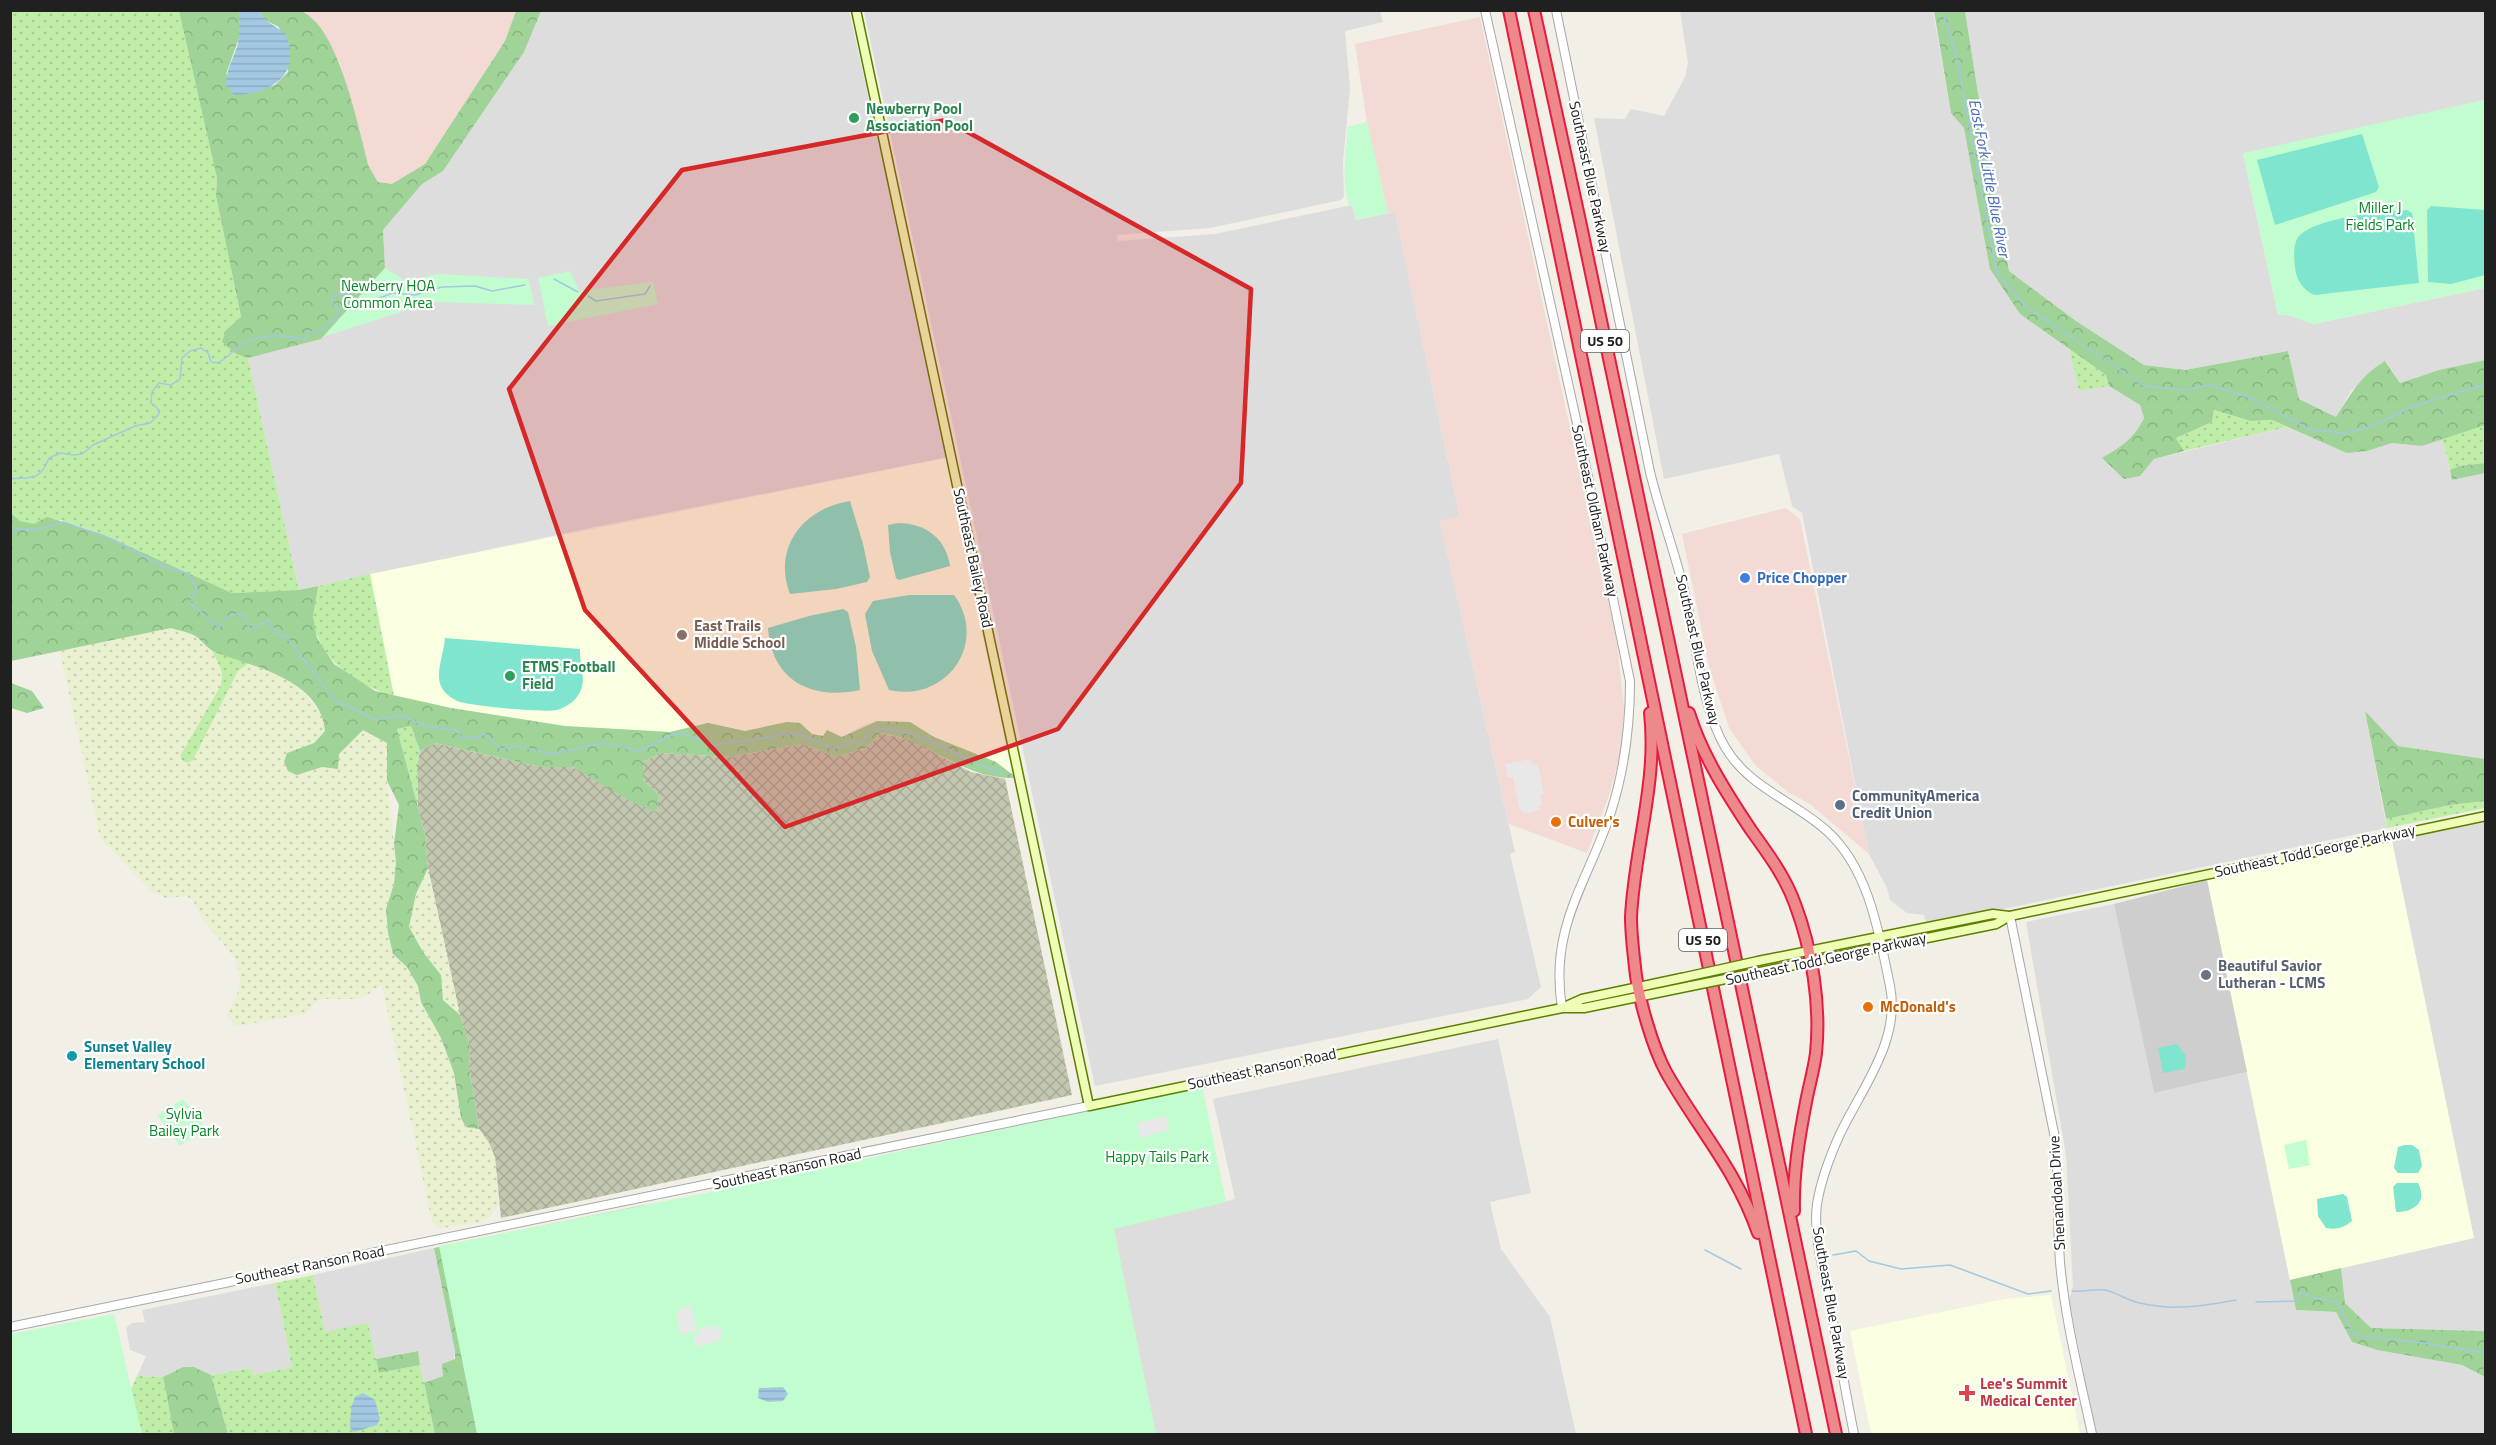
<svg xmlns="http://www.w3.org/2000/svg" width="2496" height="1445" viewBox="0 0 2496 1445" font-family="'Titillium Web',sans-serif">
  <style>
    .residential { fill: #dedddd }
    .commercial { fill: #f3dad4 }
    .education { fill: #faffe1 }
    .religious { fill: #cecece }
    .construction { fill: url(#construction-cross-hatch) }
    .farmland { fill: url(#farmland-dots) }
    .grass { fill: url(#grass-dots) }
    .forest { fill: url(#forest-crowns) }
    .park { fill: #c1fdcf }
    .pitch { fill: #7fe5ce }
    .parking { fill: #e8e8e8 }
    .water { fill: url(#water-rules) }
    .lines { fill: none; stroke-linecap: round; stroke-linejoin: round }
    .stream { stroke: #a3c9e2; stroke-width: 1.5 }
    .tertiary-casing { stroke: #a7a7a7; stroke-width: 10 }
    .secondary-casing { stroke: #5c7e00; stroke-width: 11 }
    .motorway-casing { stroke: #e81a3f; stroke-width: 14 }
    .tertiary { stroke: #fff; stroke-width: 8 }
    .secondary { stroke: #effeb7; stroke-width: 8 }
    .motorway { stroke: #ed898b; stroke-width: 10 }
    .secondary-bridge-casing { stroke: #5c7e00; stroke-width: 11; stroke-linecap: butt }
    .secondary-bridge { stroke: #effeb7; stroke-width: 8 }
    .marked { fill: #d62828; fill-opacity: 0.2; stroke: #d62828; stroke-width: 4.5; stroke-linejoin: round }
    .leisure-dot { fill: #2e9e5b; stroke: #fff; stroke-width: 2 }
    .shop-dot { fill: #3f7fe0; stroke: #fff; stroke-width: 2 }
    .education-dot { fill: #8d6e63; stroke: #fff; stroke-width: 2 }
    .service-dot { fill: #5c6f8a; stroke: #fff; stroke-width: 2 }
    .food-dot { fill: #e8710a; stroke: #fff; stroke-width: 2 }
    .worship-dot { fill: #6b7280; stroke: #fff; stroke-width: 2 }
    .culture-dot { fill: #0f9aa8; stroke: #fff; stroke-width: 2 }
    .health-dot { fill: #e0444e; stroke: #fff; stroke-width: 2 }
    .labels { text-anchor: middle; stroke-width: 4.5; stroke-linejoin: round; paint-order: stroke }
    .shield { fill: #fff; stroke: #636363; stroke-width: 1.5 }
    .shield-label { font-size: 14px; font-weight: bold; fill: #202020 }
    .leisure-label { font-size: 15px; font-weight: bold; fill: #27864d; stroke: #fff; text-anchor: start }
    .street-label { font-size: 15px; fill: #202020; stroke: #fff }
    .park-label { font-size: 15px; fill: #048824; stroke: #fff }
    .shop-label { font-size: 15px; font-weight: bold; fill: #366cbe; stroke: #fff; text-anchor: start }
    .education-label { font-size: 15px; font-weight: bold; fill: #785e54; stroke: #fff; text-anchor: start }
    .service-label { font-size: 15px; font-weight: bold; fill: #4e5e75; stroke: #fff; text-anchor: start }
    .food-label { font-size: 15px; font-weight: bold; fill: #c56008; stroke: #fff; text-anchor: start }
    .worship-label { font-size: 15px; font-weight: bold; fill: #5b616d; stroke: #fff; text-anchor: start }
    .culture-label { font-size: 15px; font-weight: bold; fill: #0d838f; stroke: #fff; text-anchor: start }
    .health-label { font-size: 15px; font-weight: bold; fill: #be3a42; stroke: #fff; text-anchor: start }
    .water-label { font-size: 16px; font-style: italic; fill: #456bb7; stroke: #fff }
  </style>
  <defs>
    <pattern id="construction-cross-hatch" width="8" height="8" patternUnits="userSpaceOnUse" patternTransform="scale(1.5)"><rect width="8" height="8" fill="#c3c7b0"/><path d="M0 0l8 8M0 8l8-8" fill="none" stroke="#a7ab97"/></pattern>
    <pattern id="farmland-dots" width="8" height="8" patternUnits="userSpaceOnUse" patternTransform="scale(1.5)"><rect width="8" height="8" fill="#e9f1d0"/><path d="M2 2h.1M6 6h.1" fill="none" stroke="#c8ceb2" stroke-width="1.8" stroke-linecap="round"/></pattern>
    <pattern id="grass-dots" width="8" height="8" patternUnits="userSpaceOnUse" patternTransform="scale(1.5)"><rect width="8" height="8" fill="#c0eea9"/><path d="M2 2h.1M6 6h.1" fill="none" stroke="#a5cc91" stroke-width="1.8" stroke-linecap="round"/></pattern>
    <pattern id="forest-crowns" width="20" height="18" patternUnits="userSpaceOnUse" patternTransform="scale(1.5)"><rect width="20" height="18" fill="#a0d398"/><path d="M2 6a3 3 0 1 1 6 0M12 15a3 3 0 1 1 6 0" fill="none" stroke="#8ab583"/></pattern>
    <pattern id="water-rules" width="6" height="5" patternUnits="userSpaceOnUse" patternTransform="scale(1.5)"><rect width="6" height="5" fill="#a3c9e2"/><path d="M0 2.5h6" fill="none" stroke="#8cacc2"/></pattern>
  </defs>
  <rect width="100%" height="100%" fill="#f1efe6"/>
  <g class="residential">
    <path d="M541,11h308l101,446 -351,69 -300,64 -51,-232 73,-19 64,-71 -2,-38 39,-46 21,-13 81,-119z"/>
    <path d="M864,11h516l3,11 -38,9 5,57 -7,74 1,35 -3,3 -131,28 -93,7 1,6 97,-7 137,-29 4,15 39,-8 65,305 -20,4 75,331 -5,2 31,133 -13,12 -433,87z"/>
    <path d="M1680,11h253l18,102 13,14 56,187 49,35 10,42 30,-5 31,19 4,13 -6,12 -13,15 15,31 14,-17 133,-32 25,11 55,13 25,-8 30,3 20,-7 10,41 33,-7v286l-87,-13 -33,-34 22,116 -402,85 -59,9 -2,-7 -17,-2 -17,-13 -3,-12 -18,-34 -67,-341 -10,-7 -13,-52 -115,25 -70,-361 31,1 6,-10 33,7 21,-39 3,-14z"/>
    <path d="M1965,11h520v89l-242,54 35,161h10l26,9 171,-36v72l-46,10 -39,13 -14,-22 -35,30 -15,26 -37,-18 -11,-48 -103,19 -41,-5 -68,-44 -67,-50 -18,-96z"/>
    <path d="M2485,822v509l-114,-3 -26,-25 -4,-35 133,-30 -82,-397z"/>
    <path d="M2114,904l40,189 93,-21 49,238 40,2 16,30 25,8 85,15 23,12v57h-389l-27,-134 4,-13 -7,-132 -40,-233z"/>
    <path d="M1498,1039l33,154 -41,9 11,47 49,68 26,117h-420l-43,-206 122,-29 -22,-100z"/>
    <path d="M434,1248l21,103 -1,8 -11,17 -19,7 -7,-32 -41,8 -8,-35 -43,9 -12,-58z"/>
    <path d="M275,1283l17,84 -39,8 -2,-7 -40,7 -8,-4 -20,-4 -20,10 -26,-1 9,-20 -16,-6 -4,-22 6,-5 13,-1 -3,-12z"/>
  </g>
  <g class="commercial">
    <path d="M301,11h215l-11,30 -80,123 -32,20 -15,-2 -9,-15 -29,-104 -27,-45z"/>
    <path d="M1480,17l137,626 7,65 -3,45 -13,45 -21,55 -78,-29 -69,-303 20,-5 -65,-304 -7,1 -21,-91 -12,-78z"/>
    <path d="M1786,508l14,11 69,335 -59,-50 -22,-12 -32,-26 -27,-38 -20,-62 -27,-132z"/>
  </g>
  <g class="education">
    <path d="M950,457l9,66 53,251 -16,-12 -62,-25 -24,-15 -43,1 -25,14 -15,-7 -4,6 -11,-2 -11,-11 -14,-1 -42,9 -37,-8 -38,9 -105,-6 -114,-18 -57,-12 -24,-122z"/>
    <path d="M2392,841l82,397 -184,42 -83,-400z"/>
    <path d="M2051,1295l29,139h-209l-21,-103 154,-32z"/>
  </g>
  <path class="religious" d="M2207,880l40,192 -93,21 -40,-189z"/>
  <path class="construction" d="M881,733l29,7 61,32 34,7 67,316 -571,123 -6,-60 -6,-15 -10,-14 -10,-63 1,-19 -10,-32 -32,-147 -3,-34 -7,-26 -1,-42 3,-15 15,-8 105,24h33l84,45 2,-17 -16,-15v-18l18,-9 68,4 74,-13 33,13 30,-9z"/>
  <g class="farmland">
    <path d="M171,628l25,8 16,15 11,18 -3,18 -27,73 45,-89 11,-8 44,19 18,18 13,17 1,14 -11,12 -27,10 11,22 24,-8 15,2 2,-15 24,-25 24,14v38l9,81 -2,22 -8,25 2,24 5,21 14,13 11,19 3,16 20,36 13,35 7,45 5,9 13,2 10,14 6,14 4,47 -9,12 -11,6 -36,6 -5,-1 -6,-5 -50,-238 -15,11 -10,4h-32l-8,2 -11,13 -70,12 -9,-11 11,-23 2,-13 -3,-14 -5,-11 -30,-35 -9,-19 -7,-4 -20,2 -14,-6 -52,-54 -40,-187z"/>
    <path d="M428,868l32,147 -17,-15 -3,-25 -17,-23 -14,-25 7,-33z"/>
  </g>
  <g class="grass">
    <path d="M11,11h168l38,167 -1,18 25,122 -15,12 10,24 12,4 51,232 -67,3 -130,-59 -41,-14 -27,5 -15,-4 -8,-9z"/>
    <path d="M2069,349l37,26 3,11 -30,5z"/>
    <path d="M2214,410l37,11 21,-1 15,7 -103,24 -8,-13 36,-16z"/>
    <path d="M2478,425h7v38l-26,3 -9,4 -8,-31z"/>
    <path d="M370,574l24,122c-37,-10 -76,-37 -81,-77 -1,-11 3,-23 5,-33z"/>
    <path d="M212,651l37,12 -11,8 -45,89 -5,3 -5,-2 -3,-5 40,-69c5,-15 -1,-22 -8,-36z"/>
    <path d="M411,726l9,25 -3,15 1,42 -21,-79z"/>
    <path d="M2485,801v7l-98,20 -1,-9 64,-14z"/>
    <path d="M313,1275l12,57 43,-9 11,50 41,-8 15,69h-207l-17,-59 40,-7 2,7 39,-8 -17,-84z"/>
    <path d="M137,1376l26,1 11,57h-32l-11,-45z"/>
  </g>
  <g class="forest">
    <path d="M179,11h63l-3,2 1,22 -14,39 22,20 27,-9 13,-13 -9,-45 -14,-7 -6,-9c9,0 34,-3 42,0 38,15 57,117 68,156l9,15 14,2 33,-20 80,-123 11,-30h28h-3l-17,41 -81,119 -21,13 -39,46 2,38 -64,71 -73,19 -12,-4 -14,-12 4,-12 15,-13 -25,-121 1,-18z"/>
    <path d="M1934,11h31l26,164 18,96 67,50 68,44 41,5 103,-19 11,48 37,18c16,-24 23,-40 49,-56l15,22 39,-13 46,-10v65l-63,21 -30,-3 -25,8 -20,2 -75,-33 -21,1 -37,-11 -2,12 -36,16 8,13 -30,8 -14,17 -16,3 -22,-21c19,-11 32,-19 42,-40l-4,-13 -31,-19 -3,-11 -86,-61 -30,-45 -26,-141 -13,-15z"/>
    <path d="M2485,463v10l-33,7 -2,-10 9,-4z"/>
    <path d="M10,512l10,9 14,3 13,-7 55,17 130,59 67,-3 19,-4 -5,30 4,22 17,26 41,27 76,17 114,18 105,6 38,-9 37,8 42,-9 13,1 12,11 11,2 4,-6 15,7 35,-16 33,1 24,15 62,25 21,16c-40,2 -70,-21 -105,-36 -9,-5 -21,-7 -31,-9l-15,15 -30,9 -33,-13 -74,13 -68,-4 -18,9v18l16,15 -2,17 -25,-10 -59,-35h-33l-105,-24 -15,8 -9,-25 -14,3 28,105 3,34 -12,26 -7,33 14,25 18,23 2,25 17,15 10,32 -1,19 10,63 -13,-2 -5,-9 -7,-45 -13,-35 -20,-36 -3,-16 -11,-19 -14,-13 -5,-21 -2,-24 8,-25 2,-22 -2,-18 5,-39 -12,-24v-38l-24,-13 -24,24 -1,15 -16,-2 -25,8 -9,-4 -4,-9 3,-9 27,-10 11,-12c-4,-51 -71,-64 -110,-79 -7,-3 -12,-10 -18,-15 -7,-5 -18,-6 -26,-9l-160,33z"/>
    <path d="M11,683l21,8 12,17 -17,5 -16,-5z"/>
    <path d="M2365,711l33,35 87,13v42l-35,4 -64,14z"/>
    <path d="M644,1205l-153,229h-56l-11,-51 19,-7 -1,-12 13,-5v-8l-21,-103z"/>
    <path d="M2341,1268l4,35 26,25 114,3v46l-23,-12 -85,-15 -25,-8 -16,-30 -40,-2 -6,-30z"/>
    <path d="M418,1351l2,14 -41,8 -3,-14z"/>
    <path d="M183,1367h11l17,8 17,59h-54l-11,-57z"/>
  </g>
  <g class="park">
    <path d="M2485,100v188l-172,36 -25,-9h-10l-35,-162z"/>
    <path d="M1367,122l21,91 -32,7 -3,-14h-4c-8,-26 -3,-53 -1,-79z"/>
    <path d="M385,268l21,13 32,-7 91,5 5,26 -102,-3 -109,35z"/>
    <path d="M570,271l9,20 74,-9 5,22 -110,22 -10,-48z"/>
    <path d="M1202,1086l24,116 -112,27 42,205h-679l-38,-188 262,-52z"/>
    <path d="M183,1099c8,11 18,15 21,30l-24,17 -23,-31z"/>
    <path d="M2306,1140l4,25 -21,4 -5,-24z"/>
    <path d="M114,1314l28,120h-131v-100z"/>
  </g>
  <g class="pitch">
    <path d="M2362,134l17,53 -3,5 -101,33 -18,-65z"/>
    <path d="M2431,206l54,4v65l-34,9 -23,-2 -1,-72z"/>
    <path d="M2407,210l5,3 7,70 -104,12c-12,-4 -19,-16 -20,-28 -1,-9 -2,-20 2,-28 14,-22 86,-27 110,-29z"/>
    <path d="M850,501l13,43 7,33 -3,5 -31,7 -46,5c-18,-47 14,-86 60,-93z"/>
    <path d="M898,523c28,0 48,16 52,43l-51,14 -3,-2 -6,-26 -2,-27z"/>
    <path d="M909,595h45c35,48 -8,108 -65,95l-17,-39 -7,-37 8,-13z"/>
    <path d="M843,609l5,3 8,35 4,43c-48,10 -88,-8 -92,-62l41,-12z"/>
    <path d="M445,638l135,11c-1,15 6,27 1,41 -4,10 -14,17 -24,20 -16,3 -81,-4 -97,-8 -34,-14 -17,-39 -15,-64z"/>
    <path d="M2177,1044l9,12 -1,13 -22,4 -5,-25z"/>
    <path d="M2404,1145h8l7,5 3,16 -4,7h-20l-4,-5 4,-21z"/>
    <path d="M2397,1183h21c10,19 -4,29 -22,29l-3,-25z"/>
    <path d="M2343,1194l4,3 5,24c-9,7 -15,9 -26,7l-8,-12 -1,-17z"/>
  </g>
  <g class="parking">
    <path d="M1531,759l1,6 6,-1 6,30 -4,1 2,10 -3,1 1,4 -16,4 -1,-4h-3l-7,-33 -5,1 -3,-14z"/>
    <path d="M1166,1116l3,14 -29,8 -3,-15z"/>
    <path d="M691,1305l6,26 -16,4 -5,-22 5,-1 -1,-4z"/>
    <path d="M717,1324h3l2,16 -26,7 -3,-12 7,-1 -1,-5 14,-4 2,5 2,-1z"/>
  </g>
  <g class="water">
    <path d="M242,11h17l6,9 20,13c18,41 -13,61 -51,62l-8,-10c0,-14 6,-24 11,-38 3,-11 2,-22 2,-34z"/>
    <path d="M783,1387l5,7 -5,7 -15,1 -10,-4 1,-10z"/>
    <path d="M363,1393l12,7 5,19 -3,6 -23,7 -4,-4 1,-20 4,-11z"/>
  </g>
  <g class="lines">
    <g class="stream">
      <path d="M1942,10l14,45 41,218 28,33 119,80 40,4 25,-5 39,12 63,33 32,3 28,-6 43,-21 72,-22"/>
      <path d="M554,279l24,13"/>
      <path d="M588,296l8,5 49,-7 5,-8"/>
      <path d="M10,479c23,-2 30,2 39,-21l12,-5 12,2 9,-1 11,-9 42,-19 15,-3 9,-9 -1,-5 -7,-6 1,-11 7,-9 12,2 9,-6 2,-21 8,-7 11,-3 7,5 3,9 7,1c10,-5 17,-15 27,-20 19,-11 40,-7 60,-4l3,-7h10l18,-14 4,-8 -8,-7v-7l12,-3 22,10 27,-10 22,2 27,-8 33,-1 17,5 33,-6"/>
      <path d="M10,528l25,2 29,-8 50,18 44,24 31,10 8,16 -7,13 29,24 11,-12 13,-1 7,16 18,-10 7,12 12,6 49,63 41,19 23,-5 28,12 28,3 6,8h12l11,-4 16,15 17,-3 33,8 51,-11 38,8 29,-15 12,-3 34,12 72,-11h12l33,14 13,-2 8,-5 8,2 10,-13c47,-6 87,31 131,43"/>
      <path d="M1705,1250l36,19"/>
      <path d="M1833,1255l23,-4 13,10 32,8 49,-4 78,29 23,-3"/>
      <path d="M2072,1291c11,1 22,-2 33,-1 11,2 23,11 35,13 32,8 64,3 96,-3"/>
      <path d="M2256,1302l40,-1 6,-9 9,5 26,5 17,33 77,9 55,9"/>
    </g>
    <defs>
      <g id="tertiary">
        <path d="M1485,10l91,409 54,262c0,46 -5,87 -19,131 -24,72 -62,115 -49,196"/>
        <path d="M1556,10l94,462c10,41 25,80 35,122 11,47 16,112 40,153 24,41 69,54 102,84 42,38 52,102 63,155 11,54 -28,102 -50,148 -10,22 -19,46 -23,70 -4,31 6,64 12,95 8,45 16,90 25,135"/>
        <path d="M2010,916l45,222c4,42 2,83 5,124 5,58 20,116 32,172"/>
        <path d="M10,1327l1079,-221"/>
      </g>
      <g id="secondary">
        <path d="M856,10l233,1096 473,-98 20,-9 99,-21"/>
        <path d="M1758,961l235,-47 16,2"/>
        <path d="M1760,972l236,-48 14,-8 476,-100"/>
        <path d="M1565,1008h19l107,-22"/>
      </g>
      <g id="motorway">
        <path d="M1509,10l297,1424"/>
        <path d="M1534,10l46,211 256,1213"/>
        <path d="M1650,713c8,68 -16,137 -19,204 0,19 3,41 5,59 4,27 17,72 30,96 32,57 70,97 92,161"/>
        <path d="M1689,713c13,42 38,81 62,117 17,24 34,46 44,74 17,45 26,101 21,149 -2,16 -7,33 -10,49 -7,36 -13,72 -12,109"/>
      </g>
    </defs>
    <use href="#tertiary" class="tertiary-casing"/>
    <use href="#secondary" class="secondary-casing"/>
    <use href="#motorway" class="motorway-casing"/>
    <use href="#tertiary" class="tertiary"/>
    <use href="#secondary" class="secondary"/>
    <use href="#motorway" class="motorway"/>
    <defs>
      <g id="secondary-bridge">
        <path d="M1681,978l77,-17"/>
        <path d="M1691,986l69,-14"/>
      </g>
    </defs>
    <use href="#secondary-bridge" class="secondary-bridge-casing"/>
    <use href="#secondary-bridge" class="secondary-bridge"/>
  </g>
  <path class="marked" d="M946,120l305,169 -10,194 -183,246 -273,98 -200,-217 -76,-221 173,-219z"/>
  <g class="leisure-dot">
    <circle cx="854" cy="118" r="6"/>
    <circle cx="510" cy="676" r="6"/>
  </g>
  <circle class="shop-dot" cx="1745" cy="578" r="6"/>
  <circle class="education-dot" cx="682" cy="635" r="6"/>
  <circle class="service-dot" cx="1840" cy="805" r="6"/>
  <g class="food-dot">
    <circle cx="1556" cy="822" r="6"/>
    <circle cx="1868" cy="1007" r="6"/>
  </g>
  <circle class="worship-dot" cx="2206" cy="975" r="6"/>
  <circle class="culture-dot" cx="72" cy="1056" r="6"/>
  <path class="health-dot" d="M1964 1384h6v6h6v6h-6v6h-6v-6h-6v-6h6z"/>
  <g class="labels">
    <g class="shield">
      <rect x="1581" y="330" width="48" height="22" rx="4.5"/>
      <rect x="1679" y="929" width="48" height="22" rx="4.5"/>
    </g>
    <g class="shield-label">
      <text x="1605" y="346">US 50</text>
      <text x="1703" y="945">US 50</text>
    </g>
    <g class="leisure-label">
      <text x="866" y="114">Newberry Pool<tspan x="866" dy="17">Association Pool</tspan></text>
      <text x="522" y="672">ETMS Football<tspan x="522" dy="17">Field</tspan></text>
    </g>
    <g class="street-label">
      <text transform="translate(1590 177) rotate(78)" y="5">Southeast Blue Parkway</text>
      <text transform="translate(1595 511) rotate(78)" y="5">Southeast Oldham Parkway</text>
      <text transform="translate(973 558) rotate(78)" y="5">Southeast Bailey Road</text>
      <text transform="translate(1698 650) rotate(77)" y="5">Southeast Blue Parkway</text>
      <text transform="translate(2315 851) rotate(-12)" y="5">Southeast Todd George Parkway</text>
      <text transform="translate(1826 959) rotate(-12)" y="5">Southeast Todd George Parkway</text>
      <text transform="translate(1262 1069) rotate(-12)" y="5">Southeast Ranson Road</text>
      <text transform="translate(787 1169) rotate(-12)" y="5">Southeast Ranson Road</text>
      <text transform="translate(2057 1193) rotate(-93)" y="5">Shenandoah Drive</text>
      <text transform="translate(310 1265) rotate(-11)" y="5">Southeast Ranson Road</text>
      <text transform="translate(1831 1303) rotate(80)" y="5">Southeast Blue Parkway</text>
    </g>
    <g class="park-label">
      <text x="2380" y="213">Miller J<tspan x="2380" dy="17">Fields Park</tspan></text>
      <text x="388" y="291">Newberry HOA<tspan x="388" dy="17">Common Area</tspan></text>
      <text x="184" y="1119">Sylvia<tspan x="184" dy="17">Bailey Park</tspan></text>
      <text x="1157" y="1162">Happy Tails Park</text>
    </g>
    <g class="shop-label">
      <text x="1757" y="583">Price Chopper</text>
    </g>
    <g class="education-label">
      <text x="694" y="631">East Trails<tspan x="694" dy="17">Middle School</tspan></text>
    </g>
    <g class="service-label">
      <text x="1852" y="801">CommunityAmerica<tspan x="1852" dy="17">Credit Union</tspan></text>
    </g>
    <g class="food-label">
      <text x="1568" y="827">Culver's</text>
      <text x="1880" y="1012">McDonald's</text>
    </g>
    <g class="worship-label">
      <text x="2218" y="971">Beautiful Savior<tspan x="2218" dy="17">Lutheran - LCMS</tspan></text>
    </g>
    <g class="culture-label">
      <text x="84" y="1052">Sunset Valley<tspan x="84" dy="17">Elementary School</tspan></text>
    </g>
    <g class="health-label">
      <text x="1980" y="1389">Lee's Summit<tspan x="1980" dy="17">Medical Center</tspan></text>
    </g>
    <g class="water-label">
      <text transform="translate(1990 178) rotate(79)" y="6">East Fork Little Blue River</text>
    </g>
  </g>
  <rect width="2496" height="1445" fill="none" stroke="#202020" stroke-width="24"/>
</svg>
